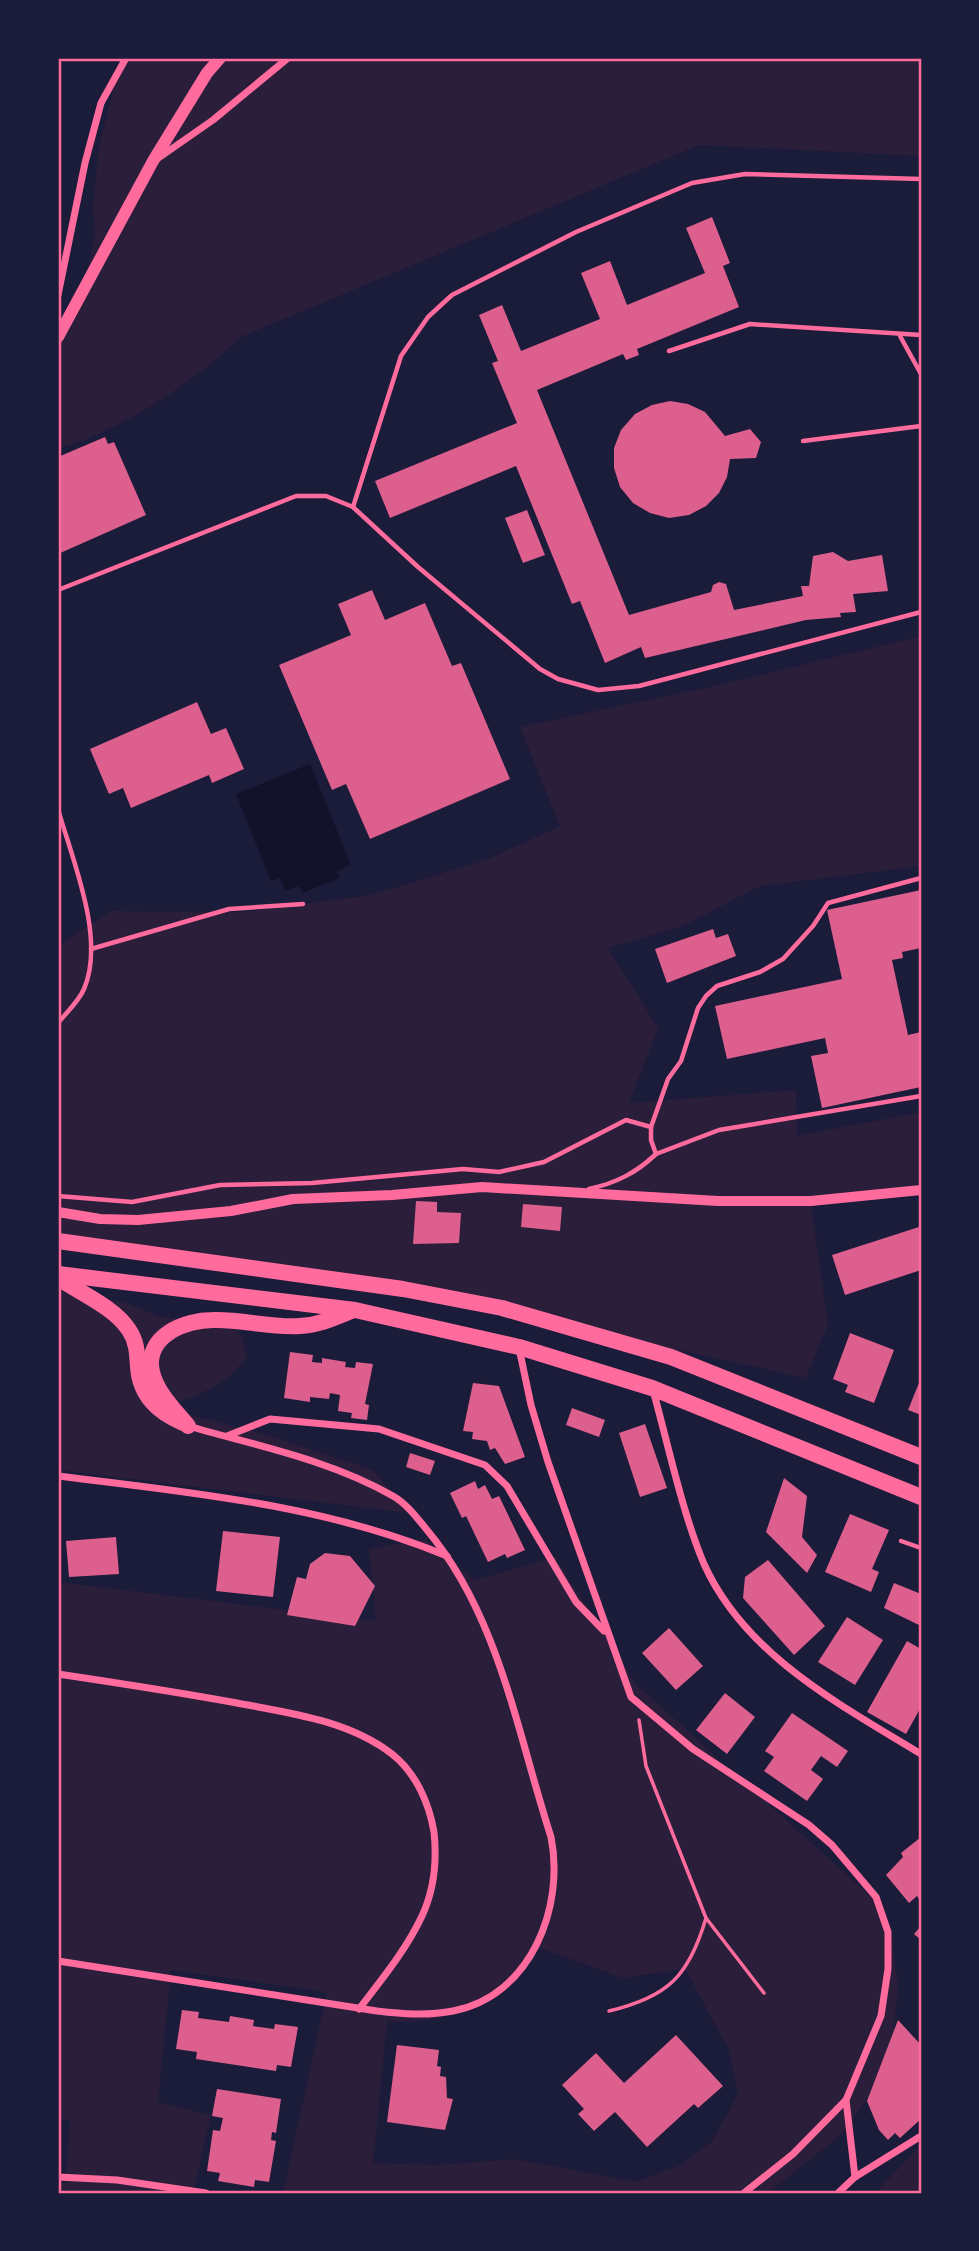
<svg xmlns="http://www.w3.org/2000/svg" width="979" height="2251" viewBox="0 0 979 2251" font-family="'Source Sans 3',sans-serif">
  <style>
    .green { fill: #2a1e3b; fill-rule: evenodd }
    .water { fill: #12122b }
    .building { fill: #dd5f8e }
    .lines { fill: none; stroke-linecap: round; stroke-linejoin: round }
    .path { stroke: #ff6b9d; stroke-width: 3.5 }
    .service { stroke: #ff6b9d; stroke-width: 4.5 }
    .minor { stroke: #ff6b9d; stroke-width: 7 }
    .tertiary { stroke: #ff6b9d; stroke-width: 10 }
    .secondary { stroke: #ff6b9d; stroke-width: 12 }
    .motorway { stroke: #ff6b9d; stroke-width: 16 }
    .neatline { fill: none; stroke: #ff6b9d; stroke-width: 2.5 }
  </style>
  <rect width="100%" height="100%" fill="#1b1b3a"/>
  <g class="green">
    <path d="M125,58h796v98l-222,-11 -458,192c-53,49 -113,90 -183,112v-107l31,-79 6,-27 -2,-30 6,-60 15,-59z"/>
    <path d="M921,636v230l-161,20 -77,40 -75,22 50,80 -29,75 167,-13 1,46 124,-24v72l-110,20 17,120 -22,54 -361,-79 -387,-60v-294l54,-34 135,1 124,-17 115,-35 74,-34 -40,-99 208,-44z"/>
    <path d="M58,1286l68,17 35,14 69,6 11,13 6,19c-18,30 -54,44 -87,52l114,30 99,33 37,43 -352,-43z"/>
    <path d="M425,1539l50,41 80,-23 81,127 242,219 14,39 6,42 -4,44 -5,24 -19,44 -29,39 -73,58h-485l44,-201 -156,-22 -13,132 53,13 -18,78h-135v-10h8l4,-63 -12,-1v-537l318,39 -7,-72zM537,1947l86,31 62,-9 44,81 9,44 -26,47 -31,24 -46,17 -120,-23 -78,6 -64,-2 14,-142c69,5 110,-20 150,-74z"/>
    <path d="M921,2145v48h-46z"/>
  </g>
  <path class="water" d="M310,764l41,101 -14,6 3,7 -38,15 -3,-7 -14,5 -5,-13 -9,3 -35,-87z"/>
  <g class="building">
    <path d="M712,217l18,46 -7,3 16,41 -102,42 2,6 -13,5 -3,-6 -86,36 92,225 82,-23 2,-7 6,-3 7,2 8,26 69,-14 -2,-10h8l4,-30 20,-4 15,9 34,-6 6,36 -35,3 3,18 -16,1 1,4 -35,3 -161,38 -4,-11 -36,16 -25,-62 -8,3 -56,-138 -126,52 -15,-37 142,-58 -25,-60 6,-2 -19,-46 23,-10 19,46 79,-32 -19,-46 29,-12 17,44 78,-32 -19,-45z"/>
    <path d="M670,401l18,3 17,8 20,24 25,-7 11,13 -5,16 -26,1 -3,18 -8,16 -13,13 -17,9 -20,3 -19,-5 -17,-10 -13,-16 -6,-19v-20l7,-18 14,-16 17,-9z"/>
    <path d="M105,437l3,7 6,-2 32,73 -88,39v-97z"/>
    <path d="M527,510l18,45 -22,8 -18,-45z"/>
    <path d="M372,590l13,30 40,-17 27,63 9,-3 49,116 -140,60 -24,-55 -14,6 -53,-125 72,-30 -13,-31z"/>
    <path d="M197,702l14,32 15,-6 18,41 -32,14 -3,-8 -78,33 -8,-20 -14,6 -19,-45z"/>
    <path d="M921,890v58l-19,4 1,6 -11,2 16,75 13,-3v55l-99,21 -11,-52 17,-3 -3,-15 -98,21 -12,-53 127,-27 -15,-69z"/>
    <path d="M713,929l3,9 12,-4 8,22 -69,27 -12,-34z"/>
    <path d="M416,1201l21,1v10l24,1 -2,30 -46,1z"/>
    <path d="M523,1204l39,3 -2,24 -39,-4z"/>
    <path d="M919,1227l2,43 -76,25 -13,-40z"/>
    <path d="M850,1333l44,17 -20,53 -29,-11 3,-7 -15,-6z"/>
    <path d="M290,1352l23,3 -1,7 10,1v-5l24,4 -1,5 10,1 1,-6 17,2 -8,40 4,1 -2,15 -16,-2 1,-5 -14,-2 2,-16 -10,-2 -1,6 -19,-2v5l-26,-4z"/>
    <path d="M921,1378v37l-13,-5z"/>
    <path d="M473,1383l26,3 26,71 -20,7 -10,-16 -5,2 -3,-9 -15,-2 1,-7 -10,-1z"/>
    <path d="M572,1408l33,12 -6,17 -33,-12z"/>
    <path d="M645,1424l22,64 -27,9 -21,-64z"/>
    <path d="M410,1453l25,8 -5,14 -24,-8z"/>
    <path d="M784,1478l23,18 -5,41 15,18 -10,18 -41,-41z"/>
    <path d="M475,1481l3,8 7,-4 7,14 7,-3 26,54 -18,8 -2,-4 -17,8 -22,-46 -4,2 -12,-25z"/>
    <path d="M850,1514l39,16 -17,39 7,3 -8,20 -46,-20z"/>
    <path d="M223,1531l57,6 -7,60 -57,-6z"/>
    <path d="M116,1537l3,37 -50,3 -3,-36z"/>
    <path d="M325,1553l25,3 25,30 -20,40 -68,-11 10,-38 9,2 4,-15z"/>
    <path d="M768,1560l57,66 -31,29 -51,-57 2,-21z"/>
    <path d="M894,1583l27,11v32l-37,-18z"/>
    <path d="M847,1617l36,23 -28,45 -37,-23z"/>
    <path d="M669,1628l34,38 -27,24 -34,-37z"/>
    <path d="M907,1641l14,8v58l-15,27 -39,-22z"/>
    <path d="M725,1693l30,24 -28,37 -31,-24z"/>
    <path d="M792,1713l56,38 -11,16 -16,-11 -10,14 12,9 -16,22 -43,-30 10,-14 -9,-6z"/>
    <path d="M921,1837v65l-4,-6 -8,7 -23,-28 17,-18 -2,-4z"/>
    <path d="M921,1926v14l-7,-6z"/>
    <path d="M182,2010l17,2 -1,6 31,4 1,-6 24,4 -1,6 21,3 1,-5 23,3 -7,40 -14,-2 -1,6 -80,-12 1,-7 -21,-3z"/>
    <path d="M898,2020l23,25v74l-21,19 -5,-5 -7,7 -9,-10 -12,-29z"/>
    <path d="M676,2035l47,51 -25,22 -4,-4 -47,43 -32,-35 -21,19 -16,-17 6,-5 -22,-24 34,-32 28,30z"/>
    <path d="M397,2045l42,5 -2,16 4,1 -1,9 6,1 1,21 6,1 -8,31 -58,-8z"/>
    <path d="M217,2089l64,10 -5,34 -4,-1 -1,8 5,1 -7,41 -14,-2 -1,7 -36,-6 2,-8 -13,-2 6,-41 7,1 3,-13 -11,-2z"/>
  </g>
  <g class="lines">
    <g class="path">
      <path d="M639,1720l7,46 60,152 58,75"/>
      <path d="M609,2011c59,-14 80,-35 97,-93"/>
    </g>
    <g class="service">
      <path d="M900,336l21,38"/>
      <path d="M669,351l81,-27 171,11"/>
      <path d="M803,441l118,-15"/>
      <path d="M353,507l48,-151 27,-39 24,-22 124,-63 116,-49 53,-9 176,5"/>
      <path d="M58,590l238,-94h30l27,11 65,60 122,102 18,10 40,11 41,-4 282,-74"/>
      <path d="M58,809c14,50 48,129 26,180 -5,12 -18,24 -26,34"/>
      <path d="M91,949l138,-40 74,-5"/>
      <path d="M651,1127l17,-48 13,-18 17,-53 8,-12 11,-10 43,-14 23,-13 30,-33 15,-23 93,-25"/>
      <path d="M656,1154l63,-24 202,-34"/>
      <path d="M58,1196l74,6 88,-17 92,-2 151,-14 36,3 45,-10 82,-42 25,7v13l5,14c-20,19 -40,29 -67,35"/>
      <path d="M901,1541l20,7"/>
    </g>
    <g class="minor">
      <path d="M157,159l56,-39 75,-62"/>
      <path d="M58,295l27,-132 16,-60 25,-45"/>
      <path d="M519,1348l12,57 17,57 83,235 62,52 116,76 23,20 44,52 12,35v37l-7,47 -35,84 -53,54 -49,39"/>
      <path d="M653,1390c15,54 29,122 51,174 41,91 135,140 217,190"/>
      <path d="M227,1436l43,-17 109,10 106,36 22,21 69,116 28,29"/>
      <path d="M58,1476c130,16 267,29 389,80"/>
      <path d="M58,1674c60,9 119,18 179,29 52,10 111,17 155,51 24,19 37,49 42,78 3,28 0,58 -12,84 -16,34 -40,63 -63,93"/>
      <path d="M58,1961l319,50c25,3 50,5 76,0 78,-15 112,-104 98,-174 -34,-105 -52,-221 -124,-307 -10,-12 -20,-26 -34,-34 -63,-36 -135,-50 -205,-70"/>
      <path d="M846,2100l9,77"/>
      <path d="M58,2177l59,3 89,13"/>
      <path d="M838,2193l17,-16 66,-41"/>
    </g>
    <path class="tertiary" d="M58,1212l42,7 38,1 93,-9 62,-12 99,-4 90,-8 236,14h93l110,-11"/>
    <path class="secondary" d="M58,337l95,-176 54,-88 13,-15"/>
    <g class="motorway">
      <path d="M58,1241l345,48 99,19 169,49 250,100"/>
      <path d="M58,1274l297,36 164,37 133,41 269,109"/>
      <path d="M58,1278c22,15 56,29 71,52 8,12 8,23 9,37 2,29 20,45 45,56"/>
      <path d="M188,1426c-13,-16 -31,-33 -36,-54 -8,-36 33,-52 61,-52 29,-1 57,8 87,6 19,-1 34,-8 51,-15"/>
    </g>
  </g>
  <rect width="979" height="2251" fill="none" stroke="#1b1b3a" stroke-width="119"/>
  <rect x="60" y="60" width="860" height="2132" class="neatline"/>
</svg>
